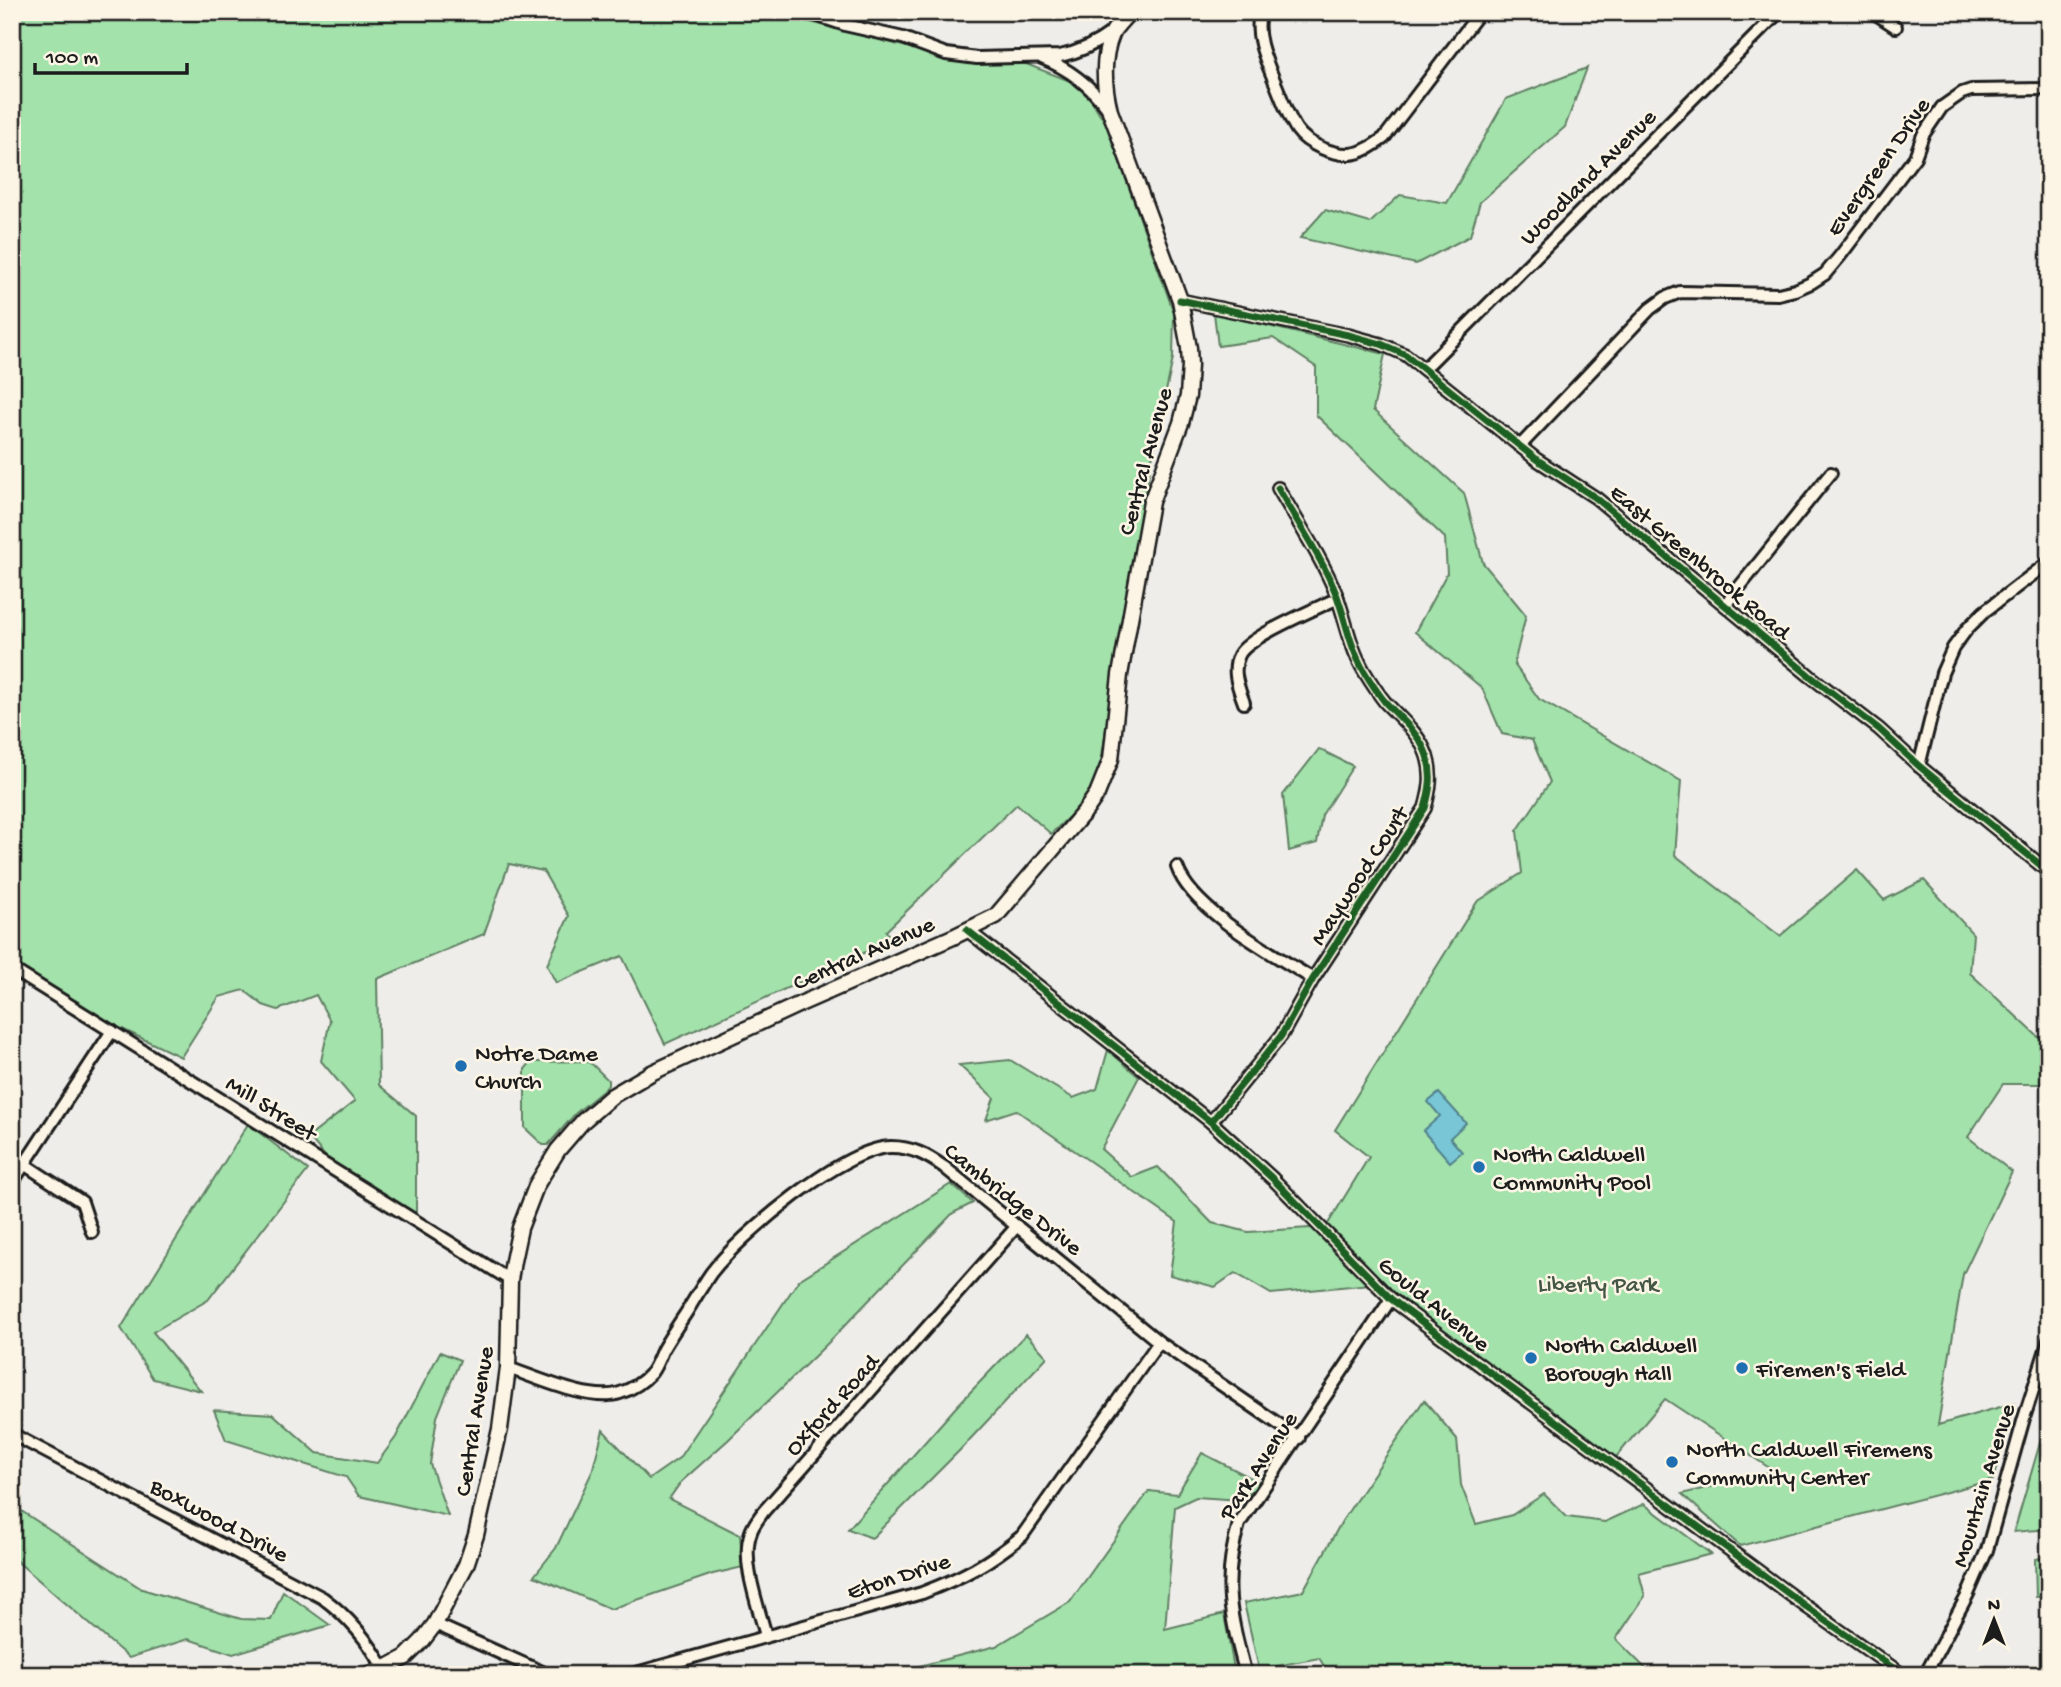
<svg xmlns="http://www.w3.org/2000/svg" width="2061" height="1687" viewBox="0 0 2061 1687" font-family="'Gochi Hand',sans-serif">
  <style>
    .green { fill: #a3e2ab; stroke: #607f64; stroke-width: 2 }
    .water { fill: #78c6d6; stroke: #53828c; stroke-width: 2 }
    .lines { fill: none; stroke-linecap: round; stroke-linejoin: round }
    .minor-casing { stroke: #1c1c1c; stroke-width: 16 }
    .major-casing { stroke: #1c1c1c; stroke-width: 19 }
    .minor { stroke: #fcf5e5; stroke-width: 10 }
    .major { stroke: #fcf5e5; stroke-width: 14 }
    .cycleway-casing { stroke: #fcf5e5; stroke-width: 11 }
    .cycleway { stroke: #1b5e20; stroke-width: 7 }
    .poi-dot { fill: #1f6fb2; stroke: #fcf5e5; stroke-width: 2.5 }
    .labels { text-anchor: middle; stroke-width: 5; stroke-linejoin: round; paint-order: stroke }
    .street-label { font-size: 24px; fill: #1c1c1c; stroke: #fcf5e5 }
    .poi-label { font-size: 24px; fill: #1c1c1c; stroke: #fcf5e5; text-anchor: start }
    .park-label { font-size: 24px; fill: #445747; stroke: #fcf5e5 }
  </style>
  <rect width="100%" height="100%" fill="#eeede9"/>
  <filter id="ink" filterUnits="userSpaceOnUse"><feTurbulence type="fractalNoise" baseFrequency=".0143" numOctaves="2"/><feDisplacementMap in="SourceGraphic" scale="14" xChannelSelector="R" yChannelSelector="G"/><feConvolveMatrix kernelMatrix="1 2 1 2 8 2 1 2 1" color-interpolation-filters="sRGB"/></filter>
  <g filter="url(#ink)">
    <g class="green">
      <path d="M12,12h776l15,8 150,39 68,3 62,24 23,38 68,189 -1,45 -31,149 -28,168 -13,88 -13,35 -37,36 -34,-30 -131,127 6,9 -227,104 -43,-88 -66,27 -9,-18 22,-49 -26,-45 -34,-7 -25,70 -107,45 2,106 37,31v100l-87,-55 -20,-24 46,-36 -34,-40 9,-40 -14,-26 -38,15 -15,-5 -19,-15 -25,7 -38,60 -82,-39 -87,-56z"/>
      <path d="M1587,68l-22,59 -85,75 -10,34 -54,28 -116,-26 25,-28 45,13 30,-28 47,8 59,-104z"/>
      <path d="M1214,313l171,41 -12,56 91,83 19,70 43,52 -12,49 25,35 142,82 -6,74 105,81 77,-66 27,30 40,-20 49,54 -3,39 79,74v37h-46l-35,53 44,35 -49,102 -25,151 76,-22 -21,77 -253,66 -58,-52 92,-23 -109,-72 -54,64 -231,-180 -109,11 -36,-21 -20,14 -45,-12 7,-53 -161,-112 -30,10 8,-22 -35,-33 51,-5 63,38 24,-9 11,-39 31,27 -38,72 31,28 26,-10 54,56 36,9 78,-5 43,-70 -34,-27 142,-228 45,-29 -5,-42 33,-49 -18,-42 -30,-6 -20,-46 -67,-56 32,-59 -2,-35 -129,-123v-48l-43,-29 -55,8z"/>
      <path d="M1319,749l34,17 -31,49 -5,28 -28,8 -6,-56z"/>
      <path d="M586,1061l7,4 15,15v5l-3,4 -29,24 -28,32h-5l-18,-17v-59l6,-7h4z"/>
      <path d="M248,1124l60,46 -100,130 -55,32 48,59 -48,-12 -32,-51z"/>
      <path d="M951,1184l22,19 -20,10 -127,132 -98,95 -47,42 -12,17 71,36 3,32 -30,7 -102,35 -77,-33 22,-28 36,-76 11,-42 46,49 30,-21 120,-178z"/>
      <path d="M1026,1334l21,23 -88,94 -87,87 -24,-9 108,-122z"/>
      <path d="M440,1352l20,8 -23,57 -7,47 18,52 -89,-20 -13,-19 -120,-37 -12,-30 59,4 44,39 60,10 19,-26z"/>
      <path d="M1424,1400l33,39 4,46 15,39 36,-9 32,-21 23,23 38,5 39,-18 67,50 -72,19 6,23 -29,43 36,36h-322l-11,-17 -60,11 -15,-66 59,-12 39,-70z"/>
      <path d="M2049,1412v117l-35,3z"/>
      <path d="M1202,1453l59,30 -20,17 -45,-3 -21,10 -10,122 59,-15 11,60 -328,1 5,-7 84,-22 74,-44 79,-111 28,3z"/>
      <path d="M12,1505l130,84 99,30 30,1 12,-29 47,34 -97,29 -45,-15 -59,19 -117,-101z"/>
      <path d="M2049,1557v39l-13,1 -1,-38z"/>
    </g>
    <path class="water" d="M1439,1093l27,30 -16,15 12,14 -12,10 -27,-31 17,-15 -12,-14z"/>
    <g class="lines">
      <defs>
        <g id="minor">
          <path d="M806,12l39,13 58,13 43,16 31,4 83,-2c20,-4 36,-12 52,-24"/>
          <path d="M1261,12c-8,20 5,49 13,68 7,16 13,35 23,50 10,14 35,25 53,24 13,-1 24,-9 34,-16l96,-126"/>
          <path d="M1873,12l23,15"/>
          <path d="M1042,58c28,11 48,27 66,51"/>
          <path d="M1180,300l168,35 33,9 25,11 130,104 60,39 214,178 69,53 40,37 130,106"/>
          <path d="M1424,369l355,-357"/>
          <path d="M1520,446l130,-137 15,-11 15,-6 98,2 17,-4 16,-7 14,-9 15,-18 75,-99 8,-22 19,-28 20,-14 9,-3 78,-1"/>
          <path d="M1725,605l106,-132"/>
          <path d="M1244,703c-5,-14 -13,-32 -5,-48 10,-19 77,-46 99,-57"/>
          <path d="M1919,766l23,-93 11,-25 14,-19 18,-18 64,-49"/>
          <path d="M1177,867c15,44 97,87 136,112"/>
          <path d="M967,930l244,192 62,57 118,120 417,309 95,67"/>
          <path d="M12,969l498,311"/>
          <path d="M1211,1122l70,-86 32,-57 112,-171c5,-18 8,-33 2,-52 -7,-22 -27,-38 -42,-54 -8,-10 -15,-21 -21,-31 -14,-24 -18,-50 -27,-75 -15,-38 -39,-73 -59,-108"/>
          <path d="M24,1164l58,38 10,30"/>
          <path d="M12,1183l100,-152"/>
          <path d="M508,1368c30,10 83,35 112,25 12,-4 23,-11 31,-20 6,-8 8,-16 12,-24 7,-12 15,-24 23,-36 8,-13 16,-27 25,-40 29,-38 132,-125 180,-126 21,0 36,8 53,20l215,175 140,96"/>
          <path d="M12,1434l311,164c27,20 45,42 61,71"/>
          <path d="M435,1624l114,51"/>
          <path d="M766,1636c-7,-28 -26,-76 -15,-104 2,-7 8,-14 12,-20l254,-286"/>
          <path d="M629,1675l293,-82c41,-16 66,-29 100,-57l137,-194"/>
          <path d="M1246,1675c-15,-57 -25,-92 -7,-151l152,-225"/>
          <path d="M1925,1675l43,-81 19,-44 37,-132 25,-78"/>
        </g>
        <path id="major" d="M367,1675l17,-6 22,-12 16,-16 13,-17 31,-59 10,-30 24,-106 8,-61 2,-88 3,-19 7,-33 17,-44 21,-34 25,-29 29,-25 39,-23 149,-69 153,-67 43,-21 90,-106 11,-16 14,-35 9,-84 31,-173 30,-79 7,-27 2,-31 -1,-17 -9,-48 -70,-189c-6,-24 -8,-53 2,-77 3,-8 12,-15 17,-22"/>
      </defs>
      <use href="#minor" class="minor-casing"/>
      <use href="#major" class="major-casing"/>
      <use href="#minor" class="minor"/>
      <use href="#major" class="major"/>
      <defs>
        <g id="cycleway">
          <path d="M1180,300l168,35 33,9 25,11 130,104 60,39 214,178 69,53 40,37 130,106"/>
          <path d="M967,930l244,192 62,57 118,120 417,309 95,67"/>
          <path d="M1211,1122l70,-86 32,-57 112,-171c5,-18 8,-33 2,-52 -7,-22 -27,-38 -42,-54 -8,-10 -15,-21 -21,-31 -14,-24 -18,-50 -27,-75 -15,-38 -39,-73 -59,-108"/>
        </g>
      </defs>
      <use href="#cycleway" class="cycleway-casing"/>
      <use href="#cycleway" class="cycleway"/>
    </g>
  </g>
  <g class="poi-dot">
    <circle cx="461" cy="1066" r="7"/>
    <circle cx="1479" cy="1167" r="7"/>
    <circle cx="1531" cy="1358" r="7"/>
    <circle cx="1742" cy="1368" r="7"/>
    <circle cx="1672" cy="1462" r="7"/>
  </g>
  <g class="labels">
    <g class="street-label">
      <text transform="translate(1877 166) rotate(-55)" y="8">Evergreen Drive</text>
      <text transform="translate(1587 176) rotate(-45)" y="8">Woodland Avenue</text>
      <text transform="translate(1144 461) rotate(-75)" y="8">Central Avenue</text>
      <text transform="translate(1701 561) rotate(40)" y="8">East Greenbrook Road</text>
      <text transform="translate(1358 875) rotate(-57)" y="8">Maywood Court</text>
      <text transform="translate(863 952) rotate(-24)" y="8">Central Avenue</text>
      <text transform="translate(272 1107) rotate(32)" y="8">Mill Street</text>
      <text transform="translate(1014 1198) rotate(38)" y="8">Cambridge Drive</text>
      <text transform="translate(1435 1303) rotate(39)" y="8">Gould Avenue</text>
      <text transform="translate(831 1404) rotate(-48)" y="8">Oxford Road</text>
      <text transform="translate(473 1421) rotate(-81)" y="8">Central Avenue</text>
      <text transform="translate(1257 1465) rotate(-57)" y="8">Park Avenue</text>
      <text transform="translate(1982 1485) rotate(-73)" y="8">Mountain Avenue</text>
      <text transform="translate(220 1519) rotate(28)" y="8">Boxwood Drive</text>
      <text transform="translate(898 1575) rotate(-18)" y="8">Eton Drive</text>
    </g>
    <g class="poi-label">
      <text x="475" y="1060">Notre Dame<tspan x="475" dy="28">Church</tspan></text>
      <text x="1493" y="1161">North Caldwell<tspan x="1493" dy="28">Community Pool</tspan></text>
      <text x="1545" y="1352">North Caldwell<tspan x="1545" dy="28">Borough Hall</tspan></text>
      <text x="1756" y="1376">Firemen's Field</text>
      <text x="1686" y="1456">North Caldwell Firemens<tspan x="1686" dy="28">Community Center</tspan></text>
    </g>
    <g class="park-label">
      <text x="1598" y="1291">Liberty Park</text>
    </g>
  </g>
  <rect width="2061" height="1687" fill="none" stroke="#fcf5e5" stroke-width="42"/>
  <rect x="21" y="21" width="2019" height="1645" fill="none" stroke="#1c1c1c" stroke-width="2.5" filter="url(#ink)"/>
  <g transform="translate(1994 1620)" stroke="#fcf5e5" stroke-width="5" paint-order="stroke">
  <path d="M0-5L12 26L0 18L-12 26Z" fill="#1c1c1c"/>
  <text y="-10" font-size="19" font-weight="bold" text-anchor="middle" fill="#1c1c1c">N</text>
  </g>
  <path d="M35 63v10h152v-10" fill="none" stroke="#1c1c1c" stroke-width="3.5"/>
  <text x="46" y="63" font-size="21" fill="#1c1c1c" stroke="#fcf5e5" stroke-width="5" paint-order="stroke">100 m</text>
</svg>
